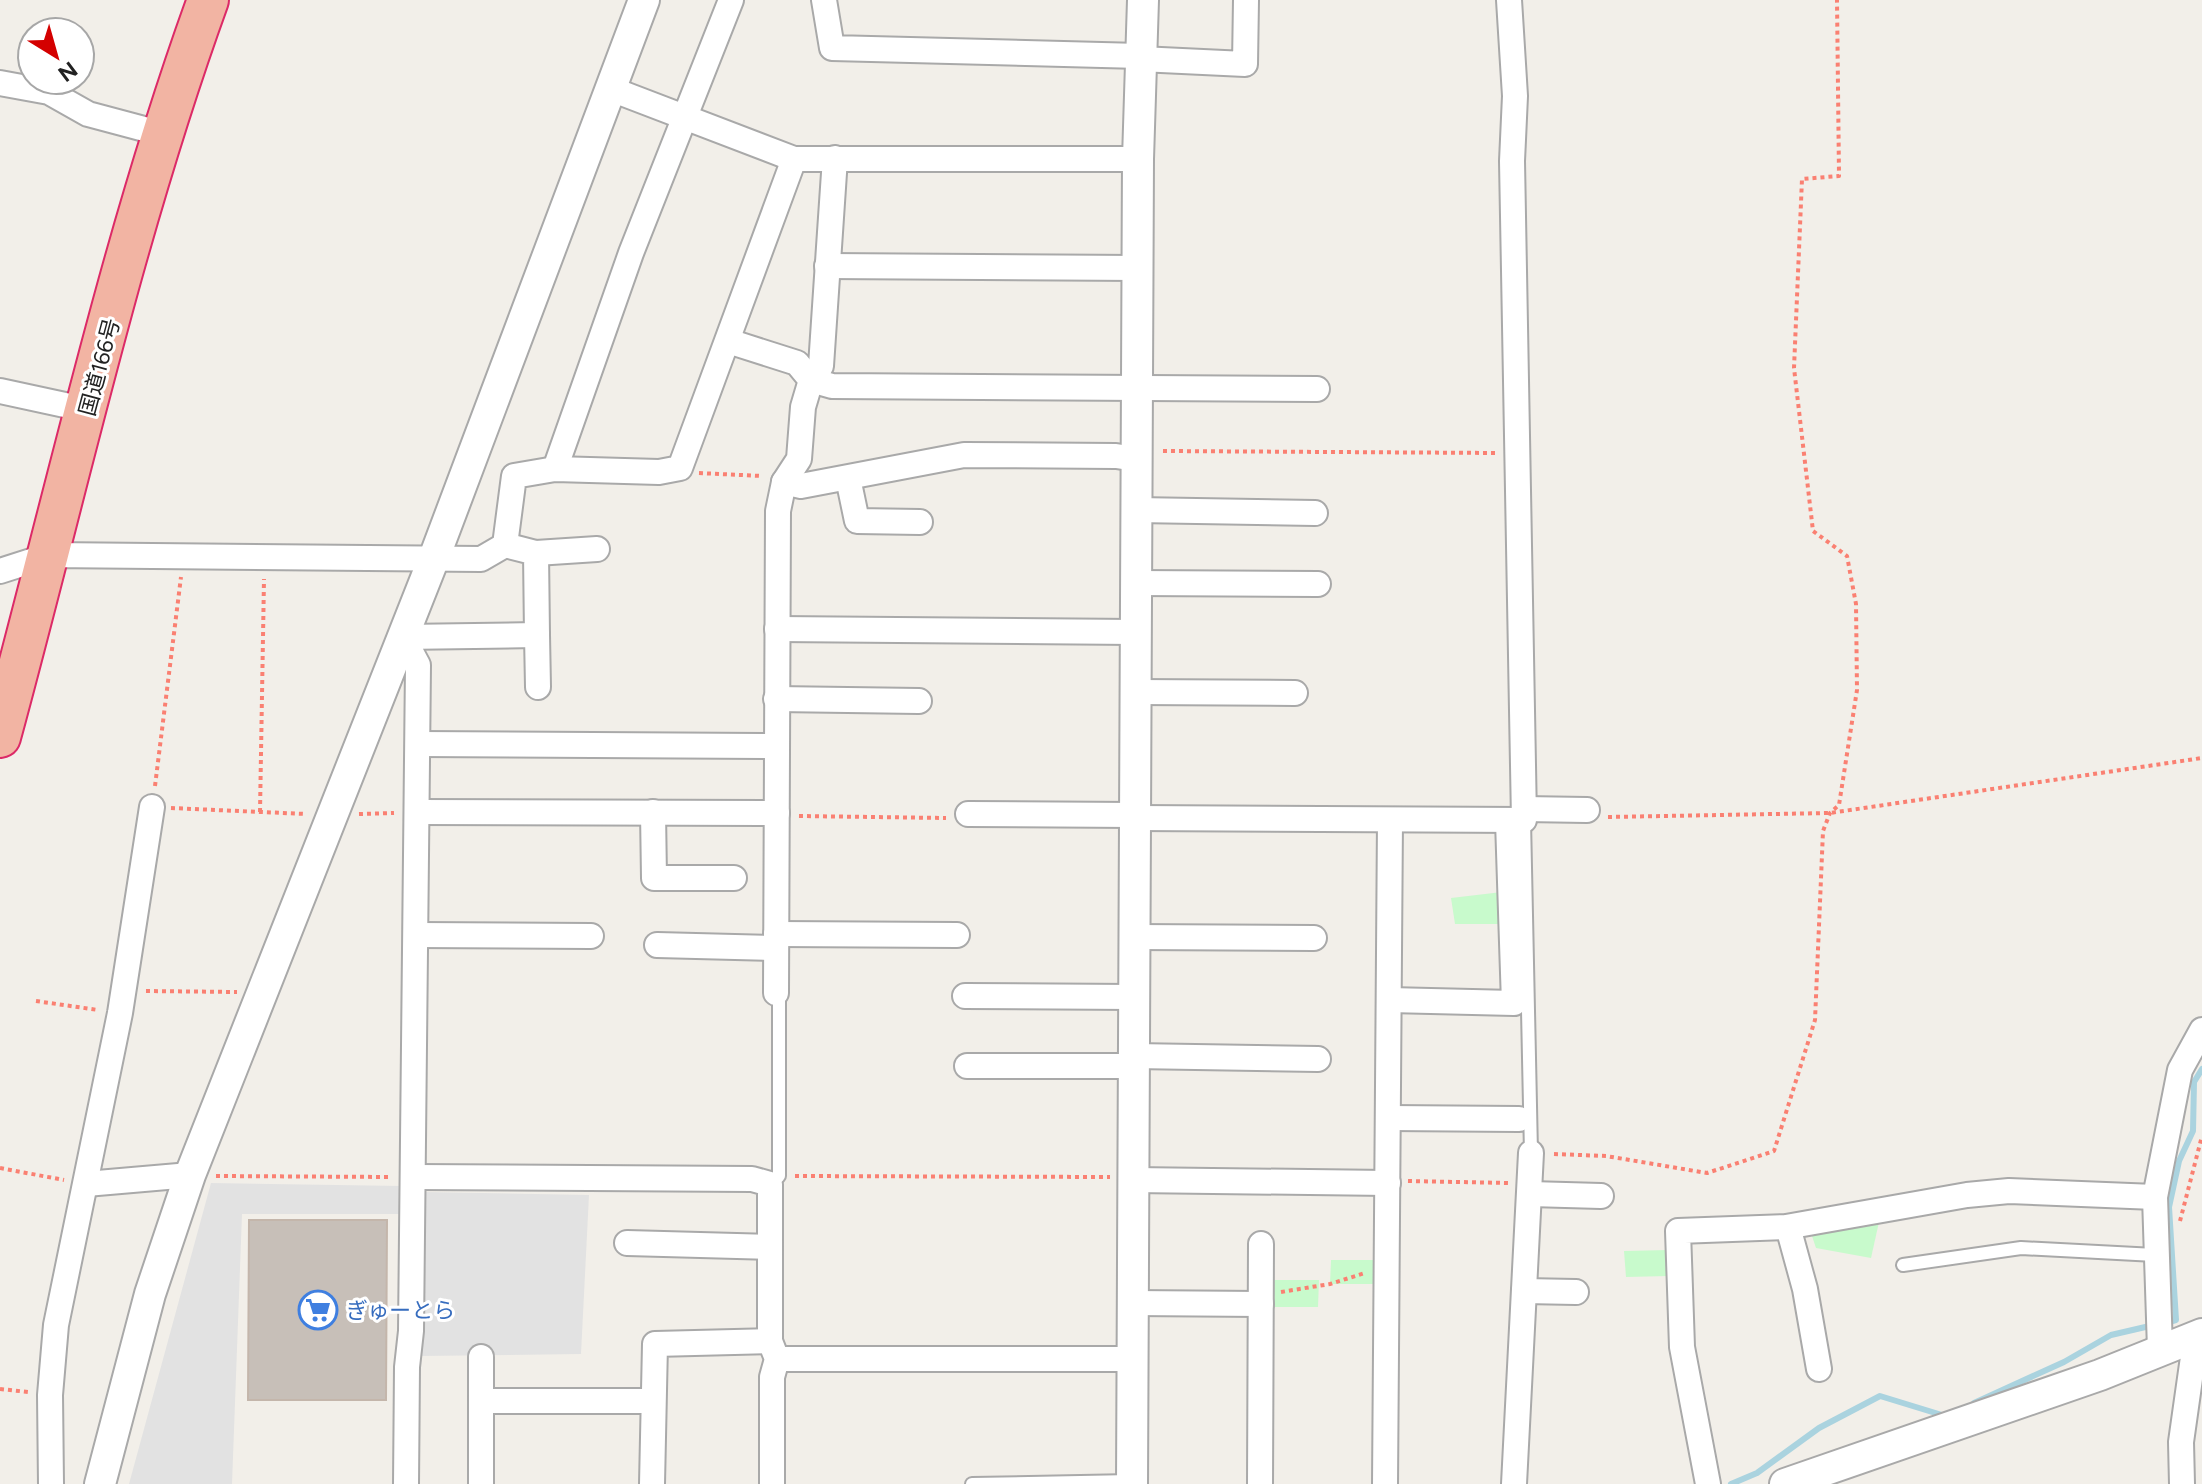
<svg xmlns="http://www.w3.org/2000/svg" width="2202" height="1484" viewBox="0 0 2202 1484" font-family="Figtree,'Noto Sans JP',sans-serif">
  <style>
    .park { fill: #c8facc }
    .parking { fill: #e2e2e2 }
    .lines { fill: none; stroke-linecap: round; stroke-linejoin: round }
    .stream { stroke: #aad3df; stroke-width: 6 }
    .building { fill: #c7bfb8; stroke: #c4b6ab; stroke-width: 2 }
    .service-casing { stroke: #a9a9a9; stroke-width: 16 }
    .minor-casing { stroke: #a9a9a9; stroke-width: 28 }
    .tertiary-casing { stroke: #a9a9a9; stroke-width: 34 }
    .trunk-casing { stroke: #dc2a67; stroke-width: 44 }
    .path { stroke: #fa8072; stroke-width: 4; stroke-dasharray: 4 4; stroke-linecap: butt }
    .service { stroke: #fff; stroke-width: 12 }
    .minor { stroke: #fff; stroke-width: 24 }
    .tertiary { stroke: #fff; stroke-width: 30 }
    .trunk { stroke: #f2b4a3; stroke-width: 40 }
    .labels { text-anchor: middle; stroke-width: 6; stroke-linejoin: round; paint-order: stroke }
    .street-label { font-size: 22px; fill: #222; stroke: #fff }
    .shop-label { font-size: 22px; fill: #366cbe; stroke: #fff; text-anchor: start }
  </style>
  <rect width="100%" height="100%" fill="#f2efe9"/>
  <g class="park">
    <path d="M1502,892l-1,32h-46l-4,-26z"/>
    <path d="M1879,1222l-8,36 -55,-10 -5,-15z"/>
    <path d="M1668,1250l1,26 -43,1 -2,-26z"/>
    <path d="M1331,1260h46l-1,24h-46z"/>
    <path d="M1274,1280h45l-1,27h-45z"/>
  </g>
  <g class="parking">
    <path d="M211,1183l191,3 -1,28h-159l-10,270h-103z"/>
    <path d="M424,1192l165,3 -8,159 -161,2z"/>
  </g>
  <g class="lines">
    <g class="stream">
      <path d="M2165,1323l11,-3 -7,-113 10,-46 14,-30 1,-49 8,-13"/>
      <path d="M1974,1403l90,-41 47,-27 43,-10"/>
      <path d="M1731,1484l26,-11 62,-45 61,-32 62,19"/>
    </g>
  </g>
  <path class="building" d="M249,1220h138l-1,180h-138z"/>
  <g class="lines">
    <defs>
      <g id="service">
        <path d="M1524,820l7,333"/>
        <path d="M770,1184l9,-8v-181l-3,-2"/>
        <path d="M1903,1265l118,-17 134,7"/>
        <path d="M972,1484l160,-3"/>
      </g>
      <g id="minor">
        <path d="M824,0l8,48 308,8"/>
        <path d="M1140,59l105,5 1,-64"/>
        <path d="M0,83l49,9 39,22 75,20"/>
        <path d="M611,89l183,70h344"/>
        <path d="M835,158l-14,208 -10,14 21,6 485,3"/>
        <path d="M827,266l311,2"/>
        <path d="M728,341l69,22 14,17 -8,27 -4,52 -15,23 -6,29 -2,482"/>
        <path d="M0,391l88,19"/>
        <path d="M555,469l76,-216 100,-253"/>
        <path d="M848,478l9,43 63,1"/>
        <path d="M784,482l17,4 163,-31 152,1 20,3"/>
        <path d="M1136,510l179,3"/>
        <path d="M536,553l61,-4"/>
        <path d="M0,571l50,-16 431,4 24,-14 9,-69 41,-7 104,3 21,-4 114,-309"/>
        <path d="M1135,583l183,1"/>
        <path d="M777,629l358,3"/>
        <path d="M537,635l1,52"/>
        <path d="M1135,692l160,1"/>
        <path d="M776,699l143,2"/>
        <path d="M418,744l358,2"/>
        <path d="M1524,809l63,1"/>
        <path d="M418,812l359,1"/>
        <path d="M653,812l1,66h80"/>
        <path d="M968,814l167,1"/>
        <path d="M1135,818l389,2 -12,-659 3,-65 -6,-96"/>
        <path d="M776,934l181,1"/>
        <path d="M417,935l174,1"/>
        <path d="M1134,937l180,1"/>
        <path d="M657,945l119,3"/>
        <path d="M965,996l169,1"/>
        <path d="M1389,1000l125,3 -6,-182"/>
        <path d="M1134,1056l184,3"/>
        <path d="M967,1066h167"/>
        <path d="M1389,1118l130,1"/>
        <path d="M414,1177l338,2 18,5v157l7,18 -5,18v107"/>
        <path d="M1133,1180l255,3"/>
        <path d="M86,1184l104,-9"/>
        <path d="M1530,1194l71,2"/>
        <path d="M1788,1227l17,62 14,80"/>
        <path d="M627,1243l143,4"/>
        <path d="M1524,1291l52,1"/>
        <path d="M1132,1303l129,1"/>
        <path d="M2160,1349l-5,-152 25,-127 22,-40"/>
        <path d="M777,1359h355"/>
        <path d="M481,1401v-44"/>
        <path d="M51,1484l-1,-89 6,-70 64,-312 32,-206"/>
        <path d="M406,1484l1,-117 4,-36 7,-666 -15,-28 134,-2 -1,-82 -31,-8"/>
        <path d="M481,1484v-83h172"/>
        <path d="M652,1484l3,-140 115,-3"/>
        <path d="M1260,1484l1,-240"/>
        <path d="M1385,1484l5,-664"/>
        <path d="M1514,1484l17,-331"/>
        <path d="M1708,1484l-26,-137 -4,-116 108,-4 181,-32 42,-4 146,6"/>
        <path d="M2182,1484l-1,-42 15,-106"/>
      </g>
      <g id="tertiary">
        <path d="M100,1484l50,-190 40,-119 244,-617 210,-558"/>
        <path d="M1132,1484l6,-1325 5,-159"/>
        <path d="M1785,1484l315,-109 102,-41"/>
      </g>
      <path id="trunk" d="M0,737c67,-246 121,-497 208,-737"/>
    </defs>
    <use href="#service" class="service-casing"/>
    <use href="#minor" class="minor-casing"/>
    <use href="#tertiary" class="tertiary-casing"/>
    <use href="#trunk" class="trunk-casing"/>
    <g class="path">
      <path d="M1163,451l335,2"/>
      <path d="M699,473l63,3"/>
      <path d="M155,786l26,-209"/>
      <path d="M171,808l135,6"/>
      <path d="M260,812l4,-233"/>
      <path d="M359,814l35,-1"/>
      <path d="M799,816l147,2"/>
      <path d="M1608,817l222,-4 372,-55"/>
      <path d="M146,991l91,1"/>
      <path d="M36,1001l62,9"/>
      <path d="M1554,1154l52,2 101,17 67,-22 41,-131 8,-189 7,-18 9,-8 18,-115 -1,-86 -9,-48 -34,-25 -19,-163 8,-189 37,-3 -2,-176"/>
      <path d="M0,1168l64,12"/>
      <path d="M216,1176l176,1"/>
      <path d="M795,1176l315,1"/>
      <path d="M1408,1181l100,2"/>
      <path d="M2180,1221l22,-85"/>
      <path d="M1281,1292l49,-8 35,-11"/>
      <path d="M0,1389l28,3"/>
    </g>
    <use href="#service" class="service"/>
    <use href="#minor" class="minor"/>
    <use href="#tertiary" class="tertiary"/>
    <use href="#trunk" class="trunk"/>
  </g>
  <defs>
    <symbol id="supermarket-ring" viewBox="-11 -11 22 22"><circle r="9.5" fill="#fff" stroke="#3f7fe0" stroke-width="1.5"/><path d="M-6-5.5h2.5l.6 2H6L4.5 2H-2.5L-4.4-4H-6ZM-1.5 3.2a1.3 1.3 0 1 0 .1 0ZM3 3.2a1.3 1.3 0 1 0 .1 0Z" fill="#3f7fe0"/></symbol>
  </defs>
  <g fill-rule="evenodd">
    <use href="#supermarket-ring" x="296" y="1288" width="44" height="44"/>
  </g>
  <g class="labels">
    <g class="street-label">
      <text transform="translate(99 367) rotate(-75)" y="8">国道166号</text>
    </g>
    <g class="shop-label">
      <text x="346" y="1318">ぎゅーとら</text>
    </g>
  </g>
  <g transform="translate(56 56) rotate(143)"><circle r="38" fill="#ffffff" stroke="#a7a7a7" stroke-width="2"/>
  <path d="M0-6L14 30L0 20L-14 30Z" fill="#d40000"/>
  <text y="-12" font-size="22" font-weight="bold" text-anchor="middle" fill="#222222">N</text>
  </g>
</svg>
